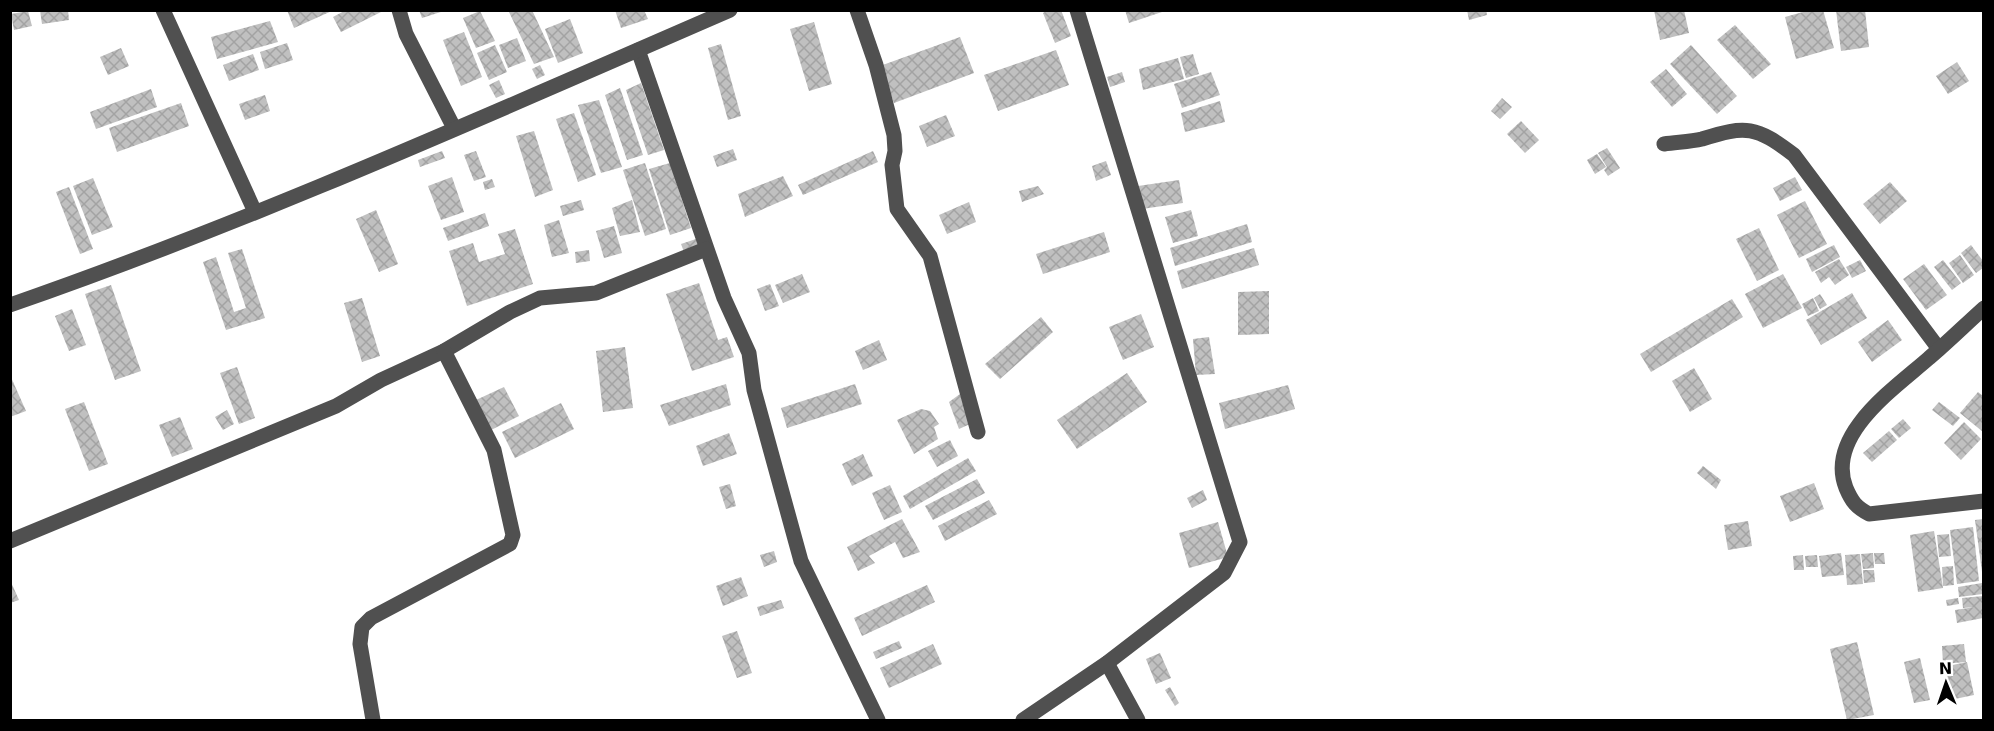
<svg xmlns="http://www.w3.org/2000/svg" width="1994" height="731" viewBox="0 0 1994 731" font-family="'DejaVu Sans',sans-serif">
  <style>
    .building { fill: url(#building-cross-hatch) }
    .lines { fill: none; stroke-linecap: round; stroke-linejoin: round }
    .minor { stroke: #505050; stroke-width: 15 }
  </style>
  <defs>
    <pattern id="building-cross-hatch" width="8" height="8" patternUnits="userSpaceOnUse" patternTransform="scale(1.5)"><rect width="8" height="8" fill="#c0c0c0"/><path d="M0 0l8 8M0 8l8-8" fill="none" stroke="#a3a3a3"/></pattern>
  </defs>
  <rect width="100%" height="100%" fill="#fff"/>
  <g class="building">
    <path d="M40,10h28l1,10 -27,4z"/>
    <path d="M287,10h47l-40,18z"/>
    <path d="M346,10h39l-44,22 -8,-15z"/>
    <path d="M419,10h25v1l-22,7z"/>
    <path d="M508,10h24l22,47 -20,7z"/>
    <path d="M615,10h29l4,9 -27,9z"/>
    <path d="M1048,10h13l10,26 -16,7 -12,-30z"/>
    <path d="M1125,10h40v1l-36,12z"/>
    <path d="M1467,10h19l1,5 -18,5z"/>
    <path d="M1654,10h30l5,23 -29,7z"/>
    <path d="M1810,10h13l11,38 -38,11 -11,-42z"/>
    <path d="M1836,10h29l4,37 -28,4z"/>
    <path d="M28,11l4,15 -18,4 -3,-16z"/>
    <path d="M480,11l15,30 -19,7 -13,-30z"/>
    <path d="M570,19l13,34 -25,10 -13,-34z"/>
    <path d="M270,21l8,21 -61,17 -6,-22z"/>
    <path d="M814,22l18,62 -23,7 -19,-62z"/>
    <path d="M1735,25l36,39 -18,15 -36,-39z"/>
    <path d="M464,32l18,45 -21,9 -18,-46z"/>
    <path d="M960,37l14,36 -80,30 -14,-37z"/>
    <path d="M517,38l9,23 -18,7 -9,-23z"/>
    <path d="M287,43l6,17 -28,9 -5,-17z"/>
    <path d="M721,44l20,72 -13,4 -20,-72z"/>
    <path d="M495,45l12,27 -18,8 -12,-27z"/>
    <path d="M1691,45l46,51 -20,18 -47,-50z"/>
    <path d="M121,48l8,18 -21,9 -8,-18z"/>
    <path d="M1056,50l13,35 -71,26 -14,-36z"/>
    <path d="M253,54l6,16 -30,11 -6,-16z"/>
    <path d="M1193,54l6,20 -13,4 -6,-21z"/>
    <path d="M1178,58l6,21 -41,11 -4,-21z"/>
    <path d="M1957,62l12,19 -21,13 -12,-18z"/>
    <path d="M540,65l5,10 -8,4 -5,-10z"/>
    <path d="M1666,69l21,25 -15,13 -22,-25z"/>
    <path d="M1122,72l3,10 -15,5 -3,-10z"/>
    <path d="M1211,72l9,23 -38,13 -8,-24z"/>
    <path d="M499,80l6,14 -9,4 -7,-13z"/>
    <path d="M641,83l23,67 -16,5 -22,-65z"/>
    <path d="M620,88l23,67 -16,5 -22,-65z"/>
    <path d="M151,89l6,18 -61,22 -6,-17z"/>
    <path d="M265,95l5,16 -25,9 -6,-16z"/>
    <path d="M1502,98l10,9 -12,12 -9,-8z"/>
    <path d="M599,100l23,67 -21,6 -23,-68z"/>
    <path d="M1220,101l5,21 -40,10 -4,-19z"/>
    <path d="M181,103l8,23 -72,26 -8,-24z"/>
    <path d="M574,113l22,62 -18,7 -22,-63z"/>
    <path d="M946,115l9,21 -28,11 -8,-21z"/>
    <path d="M1521,121l18,19 -14,13 -18,-19z"/>
    <path d="M534,131l19,59 -18,7 -19,-61z"/>
    <path d="M1607,148l13,20 -12,8 -4,-6 3,-3 -9,-14z"/>
    <path d="M733,149l4,11 -20,7 -4,-11z"/>
    <path d="M442,151l3,7 -25,9 -2,-7z"/>
    <path d="M476,151l10,26 -12,4 -10,-26z"/>
    <path d="M873,151l5,11 -75,33 -5,-10z"/>
    <path d="M1597,154l9,13 -11,7 -8,-14z"/>
    <path d="M1106,161l5,14 -15,6 -4,-15z"/>
    <path d="M645,163l21,66 -21,7 -22,-66z"/>
    <path d="M670,163l21,65 -21,7 -21,-66z"/>
    <path d="M783,176l10,20 -48,21 -7,-23z"/>
    <path d="M452,177l12,35 -23,8 -13,-34z"/>
    <path d="M1795,177l7,13 -22,11 -7,-13z"/>
    <path d="M93,178l20,49 -21,8 -19,-49z"/>
    <path d="M492,179l3,8 -10,3 -2,-8z"/>
    <path d="M1179,180l4,23 -41,6 -4,-23z"/>
    <path d="M1890,182l17,19 -27,23 -17,-20z"/>
    <path d="M1038,186l6,8 -22,8 -3,-11z"/>
    <path d="M69,187l24,62 -13,5 -24,-62z"/>
    <path d="M581,200l3,10 -21,6 -3,-10z"/>
    <path d="M632,200l8,32 -20,4 -8,-28z"/>
    <path d="M1805,201l22,43 -28,14 -22,-43z"/>
    <path d="M969,202l7,20 -29,12 -8,-19z"/>
    <path d="M376,210l22,54 -19,8 -23,-53z"/>
    <path d="M1191,210l7,26 -25,7 -8,-26z"/>
    <path d="M485,213l4,13 -41,15 -5,-13z"/>
    <path d="M559,220l10,33 -17,4 -8,-32z"/>
    <path d="M1247,224l5,18 -77,24 -5,-18z"/>
    <path d="M614,226l8,27 -18,5 -8,-27z"/>
    <path d="M1759,228l20,42 -22,11 -21,-42z"/>
    <path d="M515,229l18,55 -66,22 -18,-55 24,-8 6,19 26,-8 -7,-20z"/>
    <path d="M1104,232l6,20 -67,22 -7,-20z"/>
    <path d="M696,239l3,8 -15,5 -3,-8z"/>
    <path d="M1834,245l6,12 -28,15 -6,-13z"/>
    <path d="M1971,245l12,16v7l-7,5 -15,-20z"/>
    <path d="M1254,248l5,17 -77,24 -5,-18z"/>
    <path d="M242,249l23,69 -39,12 -23,-68 13,-5 18,55 12,-4 -18,-55z"/>
    <path d="M589,250l1,11 -14,2 -1,-11z"/>
    <path d="M1960,255l14,20 -11,8 -14,-20z"/>
    <path d="M1839,259l10,16 -14,10 -6,-8 -8,6 -6,-11z"/>
    <path d="M1860,260l6,11 -14,7 -6,-11z"/>
    <path d="M1943,260l18,23 -9,7 -18,-23z"/>
    <path d="M1924,264l23,31 -21,15 -23,-31z"/>
    <path d="M802,274l8,18 -27,11 -8,-18z"/>
    <path d="M1783,274l19,34 -39,20 -18,-34z"/>
    <path d="M699,283l19,57 9,-3 7,20 -42,14 -26,-77z"/>
    <path d="M770,284l9,22 -14,5 -8,-22z"/>
    <path d="M111,285l30,86 -26,9 -30,-86z"/>
    <path d="M1269,291v43l-31,1v-43z"/>
    <path d="M1852,293l15,25 -46,27 -15,-25z"/>
    <path d="M1820,294l7,11 -7,4 -6,-11z"/>
    <path d="M362,298l18,58 -18,6 -18,-59z"/>
    <path d="M1813,298l6,13 -11,5 -6,-12z"/>
    <path d="M1732,299l11,18 -92,55 -11,-18z"/>
    <path d="M72,309l14,36 -17,6 -14,-35z"/>
    <path d="M1141,314l13,33 -31,13 -14,-33z"/>
    <path d="M1041,317l12,15 -53,47 -15,-15z"/>
    <path d="M1888,320l14,20 -30,22 -14,-20z"/>
    <path d="M1209,337l6,37 -19,1 -3,-36z"/>
    <path d="M879,340l8,20 -24,10 -8,-19z"/>
    <path d="M625,347l8,61 -30,4 -7,-61z"/>
    <path d="M237,367l18,51 -16,6 -19,-51z"/>
    <path d="M1694,368l18,31 -22,13 -18,-31z"/>
    <path d="M1127,373l20,29 -70,47 -20,-29z"/>
    <path d="M10,375l16,36 -16,6z"/>
    <path d="M726,384l5,21 -62,21 -9,-21z"/>
    <path d="M855,384l7,20 -75,24 -6,-20z"/>
    <path d="M1288,385l7,24 -70,20 -6,-26z"/>
    <path d="M504,387l15,29 -28,14 -15,-30z"/>
    <path d="M1978,392l5,4v36l-23,-19z"/>
    <path d="M960,394l10,30 -11,5 -10,-27z"/>
    <path d="M84,402l24,62 -19,7 -24,-62z"/>
    <path d="M1939,402l21,16 -7,8 -21,-16z"/>
    <path d="M561,403l13,26 -59,29 -13,-26z"/>
    <path d="M921,409l9,2 9,13 -5,3 4,12 -24,15 -17,-34z"/>
    <path d="M227,410l7,14 -11,6 -8,-13z"/>
    <path d="M180,417l13,32 -21,8 -13,-32z"/>
    <path d="M1903,419l8,9 -12,10 -8,-9z"/>
    <path d="M1964,422l17,17 -20,21 -17,-17z"/>
    <path d="M1889,431l8,9 -25,22 -9,-9z"/>
    <path d="M729,433l8,21 -34,12 -7,-20z"/>
    <path d="M950,440l8,16 -21,11 -9,-16z"/>
    <path d="M863,454l10,22 -21,10 -10,-22z"/>
    <path d="M968,458l8,13 -66,38 -7,-13z"/>
    <path d="M1703,466l18,14 -5,9 -19,-16z"/>
    <path d="M977,479l8,14 -52,27 -8,-14z"/>
    <path d="M1814,483l10,26 -34,13 -10,-26z"/>
    <path d="M730,484l6,22 -10,3 -7,-22z"/>
    <path d="M890,485l12,27 -18,8 -12,-27z"/>
    <path d="M1203,490l4,10 -15,8 -5,-10z"/>
    <path d="M989,500l8,14 -52,27 -7,-15z"/>
    <path d="M902,519l18,33 -17,6 -8,-16 -26,14 6,7 -17,8 -11,-24z"/>
    <path d="M1983,519v53h-1l-7,-52z"/>
    <path d="M1748,521l4,25 -24,4 -4,-25z"/>
    <path d="M1218,522l10,35 -39,11 -10,-35z"/>
    <path d="M1973,527l6,54 -22,3 -7,-54z"/>
    <path d="M1934,531l9,57 -25,4 -8,-57z"/>
    <path d="M1949,534l2,22 -12,1 -2,-22z"/>
    <path d="M774,551l3,11 -13,5 -4,-12z"/>
    <path d="M1841,553l3,22 -22,2 -3,-21z"/>
    <path d="M1873,553l1,15 -11,1 -2,-15z"/>
    <path d="M1874,553h10l1,11h-10z"/>
    <path d="M1860,554l3,30 -16,1 -2,-30z"/>
    <path d="M1803,555l1,15h-10l-1,-14z"/>
    <path d="M1817,555l1,12h-12l-1,-11z"/>
    <path d="M1953,566l1,19 -11,1 -1,-19z"/>
    <path d="M1863,570h11l1,12 -11,1z"/>
    <path d="M741,577l7,19 -25,10 -7,-20z"/>
    <path d="M10,580l9,20 -9,3z"/>
    <path d="M1982,583l1,11 -24,3 -1,-10z"/>
    <path d="M927,585l8,17 -73,34 -8,-18z"/>
    <path d="M1983,596v22l-26,5 -2,-13 20,-3 -12,1 -1,-10z"/>
    <path d="M1958,598l1,6 -12,2 -1,-6z"/>
    <path d="M781,600l3,8 -24,8 -3,-9z"/>
    <path d="M737,631l15,42 -15,5 -15,-42z"/>
    <path d="M899,641l3,7 -26,11 -3,-7z"/>
    <path d="M1857,642l17,73 -27,5 -17,-71z"/>
    <path d="M933,644l9,20 -53,24 -9,-20z"/>
    <path d="M1964,644l2,18 -23,2 -1,-18z"/>
    <path d="M1160,653l11,25 -15,6 -10,-25z"/>
    <path d="M1920,658l10,42 -16,3 -10,-41z"/>
    <path d="M1967,662l7,33 -24,5 -7,-33z"/>
    <path d="M1170,687l9,16 -4,3 -10,-16z"/>
  </g>
  <g class="lines">
    <g class="minor">
      <path d="M163,10l92,202"/>
      <path d="M399,10l7,24 48,94"/>
      <path d="M857,10l19,55 18,70 1,16 -3,14 5,44 33,47 48,176"/>
      <path d="M638,50l86,248 25,55 5,37 47,171 77,159"/>
      <path d="M1664,144c13,-2 26,-2 38,-5 44,-14 54,-13 92,16l145,194"/>
      <path d="M10,305c245,-85 482,-192 720,-295"/>
      <path d="M1984,308c-19,17 -36,34 -55,50 -34,30 -104,77 -83,130 6,14 10,19 23,26l115,-13"/>
      <path d="M10,541l326,-135 45,-26 63,-29 66,-39 30,-14 56,-5 110,-44"/>
      <path d="M1107,663l31,57"/>
      <path d="M373,720l-13,-76 2,-17 9,-9 139,-74 3,-9 -19,-85 -50,-99"/>
      <path d="M1023,720l84,-57 117,-90 16,-31 -163,-532"/>
    </g>
  </g>
  <rect width="1994" height="731" fill="none" stroke="#000000" stroke-width="24"/>
  <g transform="translate(1946 683) rotate(358)" stroke="#ffffff" stroke-width="4.5" paint-order="stroke">
  <path d="M0-4.5L10 22L0 15L-10 22Z" fill="#000000"/>
  <text y="-9" font-size="16" font-weight="bold" text-anchor="middle" fill="#000000">N</text>
  </g>
</svg>
